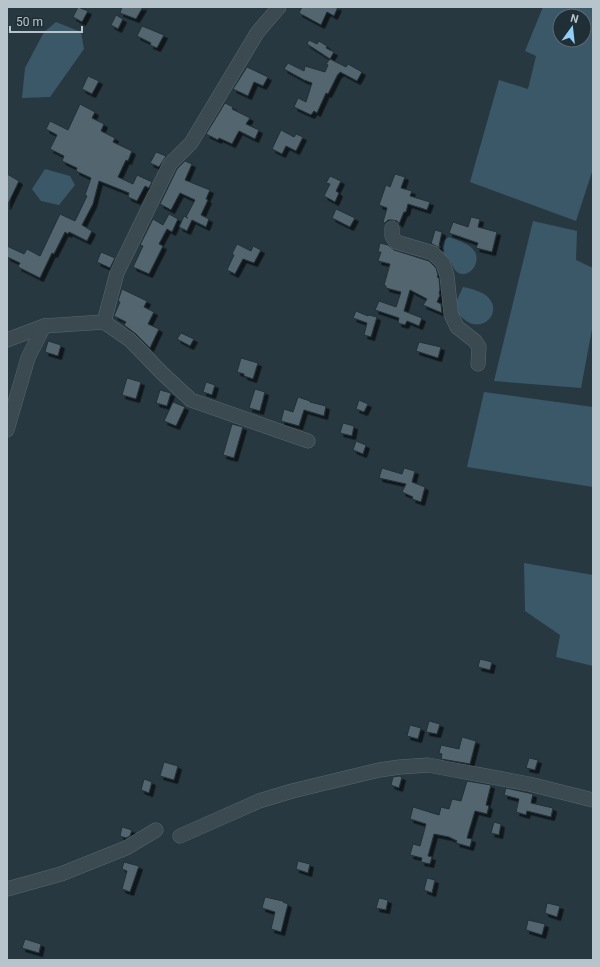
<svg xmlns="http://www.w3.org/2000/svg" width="600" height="967" viewBox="0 0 600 967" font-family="Roboto,sans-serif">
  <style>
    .water { fill: #3b5868; fill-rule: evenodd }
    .building { fill: #52656e; stroke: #223038; filter: url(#shadow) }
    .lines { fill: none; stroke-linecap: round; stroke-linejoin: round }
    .minor-casing { stroke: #59676e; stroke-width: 15 }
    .minor { stroke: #3b4951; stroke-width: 14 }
  </style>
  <defs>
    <filter id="shadow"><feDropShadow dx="3.5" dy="3.5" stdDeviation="0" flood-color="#0009"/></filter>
  </defs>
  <rect width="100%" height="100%" fill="#273841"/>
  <g class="water">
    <path d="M543,7h50v162l-17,52 -106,-39 29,-102 29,9 8,-33 -11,-5zM560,16h24v24h-24z"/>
    <path d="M56,22l25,10 3,17 -34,48 -28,1 3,-30 19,-36z"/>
    <path d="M45,169l25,7 5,9 -16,20 -18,-4 -9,-12z"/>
    <path d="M533,221l44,10 -1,29 17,8v56l-12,64 -87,-7z"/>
    <path d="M449,237c8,3 22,7 26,15 7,13 -10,31 -21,17 -1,-2 -2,-5 -4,-8 -6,-8 -8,-8 -9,-18z"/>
    <path d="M463,287c10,2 23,5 28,14 8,14 -7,28 -21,22 -5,-2 -9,-7 -13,-10l-1,-11z"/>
    <path d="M484,392l109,15v80l-126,-20z"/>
    <path d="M524,563l69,12v91l-37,-9 4,-22 -35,-24z"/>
  </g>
  <g class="building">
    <path d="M78,7l10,4 -6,11 -9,-5z"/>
    <path d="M122,7h21l-7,12 -16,-6z"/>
    <path d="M302,7h36l-4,9 -7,-4 -6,13 -22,-12z"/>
    <path d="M116,15l7,4 -5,10 -7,-4z"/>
    <path d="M142,26l22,9 -7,13 -7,-3 1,-2 -14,-7z"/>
    <path d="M309,40l8,4 2,-3 8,5 -1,2 8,4 -4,7 16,8 2,-3 14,8 -5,9 -17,-9 -1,2h-1l-10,20 -2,-1 -9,20 -3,-2 -3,4 -17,-8 4,-9 8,4 6,-19 -8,-3 -20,-11 4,-6 16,8 1,-5 20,6 3,-7 -2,-1 4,-5 -23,-15z"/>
    <path d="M247,67l21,10 -5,9 -9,-4 -6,14 -15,-7z"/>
    <path d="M88,76l11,5 -7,13 -10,-5z"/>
    <path d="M225,103l8,4 -1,2 18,9 -4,6 13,6 -4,9 -16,-8 -7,13 -13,-6 -1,2 -12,-6z"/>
    <path d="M80,104l15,8 -3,6 12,6 -3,7 14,7 -2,4 19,9 -4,10 -2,-1 -8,17 15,7 4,-9 15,7 -3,6 -4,-2 -8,15 -9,-4 1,-4 -30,-12 -6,23 -11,21 10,6 -5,10 -18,-9 -1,2 -3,-2 -11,22 -2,-1 -12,25 -22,-11 2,-4 -13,-6v-11l17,8 3,-5 13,7 20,-42 15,7 12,-25 -2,-1 6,-17 -15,-7 1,-3 -15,-7 2,-5 -14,-7 7,-14 -11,-6 4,-8 18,9z"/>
    <path d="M281,130l13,7 2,-3 7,3 -7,14 -10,-5 -4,8 -10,-5z"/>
    <path d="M156,152l10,4 -7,11 -9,-4z"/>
    <path d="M185,161l7,3 -7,16 25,10 -4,9 2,1 -7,15 8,4 -3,8 -14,-7 -5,11 -8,-4 5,-11 4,2 -2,-1 9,-17 -15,-7 -9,17 -11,-6 17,-35z"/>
    <path d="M7,174l12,7 -12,25z"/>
    <path d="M395,174l10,3 -4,11 11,3 -2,5 20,6 -3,8 -19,-6 -2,8h-2l-5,12 -2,-3 -5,-1h-4l-3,3 -2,-1 4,-14 -8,-3 7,-20 4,2z"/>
    <path d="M330,176l11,5 -5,10 3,2 -4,9 -11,-6 6,-12 -4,-1z"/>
    <path d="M336,209l19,9 -5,9 -18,-9z"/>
    <path d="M169,214l9,5 -6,13 -5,-3 -8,15 4,2 -14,28 -16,-7 10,-21 -3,-1 13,-26 10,6z"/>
    <path d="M471,217l9,2 -2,8 19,5 -5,20 -16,-4 2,-5 -29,-10 4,-11 15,5z"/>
    <path d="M435,230l7,2 -3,14h1v2l-10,-5 1,1z"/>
    <path d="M380,243l8,2 6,5 35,11 7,7 2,7 -1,2 2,1 1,12 -1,3 1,2 -3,7 4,2 1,9 -19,-8 4,-6 -17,-9 -6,21 18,7 -3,8 -12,-5 -2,4 -7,-2 1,-5 -24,-8 4,-9 17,6 5,-15 -15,-4v-2l-2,-1 6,-21 -12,-3 3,-9h-3z"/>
    <path d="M237,244l14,7 2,-5 8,4 -7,13 -11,-4 -8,15 -8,-4 7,-15 -2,-1z"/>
    <path d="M101,252l14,6 -5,10 -13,-6z"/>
    <path d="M122,289l25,12 -3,6 10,5 -6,12 11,5 -9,19 -14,-14 -12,-9 2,-3 -12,-6 6,-14 -2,-1z"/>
    <path d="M356,311l12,5 1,-1 8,2 -6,20 -7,-2 3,-12 -14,-5z"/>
    <path d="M181,333l13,6 -4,7 -13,-7z"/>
    <path d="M48,341l13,4 -3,11 -13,-4z"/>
    <path d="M419,342l22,5 -3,11 -22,-7z"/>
    <path d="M241,358l17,5 -5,16 -9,-3v-2l-7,-2z"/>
    <path d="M127,378l14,4 -5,17 -14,-4z"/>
    <path d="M206,382l9,3 -3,10 -9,-3z"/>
    <path d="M255,389l10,3 -5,19 -11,-3z"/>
    <path d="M160,390l11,3 -4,13 -11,-3z"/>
    <path d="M298,397l12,4v1l16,4 -2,10 -20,-6 -5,16 -18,-5 3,-12 9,3z"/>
    <path d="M359,400l9,4 -4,8 -8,-3z"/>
    <path d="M173,402l12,5 -9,19 -12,-5z"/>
    <path d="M343,423l11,3 -2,10 -12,-3z"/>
    <path d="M232,424l11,3 -9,31 -11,-3z"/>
    <path d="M356,441l10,4 -3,9 -10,-4z"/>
    <path d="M382,468l20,6 2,-6 11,3 -3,11 13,5 -4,15 -9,-3 1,-2 -11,-5 4,-8 -27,-6z"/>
    <path d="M480,659l12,3 -2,8 -12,-3z"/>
    <path d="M429,721l11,3 -3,10 -11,-2z"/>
    <path d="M410,725l11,3 -3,11 -11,-3z"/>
    <path d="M462,737l14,4 -6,23 -29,-5 1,-5 -3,-1 2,-8 18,4z"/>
    <path d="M529,758l9,2 -3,10 -9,-2z"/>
    <path d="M164,762l14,4 -4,14 -14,-4z"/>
    <path d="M399,776l3,1 -3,11 -8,-3 2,-8z"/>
    <path d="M144,779l8,3 -3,11 -8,-3z"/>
    <path d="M467,781l24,4 -5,20 3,1 -2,8 -12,-3 -8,27 5,1 -2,8 -14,-4 1,-2 -8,-4 -15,-3 -6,22 4,1 -2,7 -9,-2 1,-4 -12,-3 3,-11 7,2 6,-22 -16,-5 3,-12 26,8 2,-8 8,2 3,-10 9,2z"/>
    <path d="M506,788l27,6 -2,9 22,5 -2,9 -24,-6 -1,4 -10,-3 3,-13 -15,-4z"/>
    <path d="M494,822l7,2 -2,11 -8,-2z"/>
    <path d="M122,827l10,3 -2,6 -4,2 -6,-2z"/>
    <path d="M298,861l12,3 -2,9 -12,-4z"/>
    <path d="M124,862l15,4 -9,26 -8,-3 5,-18 -5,-2z"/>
    <path d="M427,878l8,2 -3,13 -8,-3z"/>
    <path d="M265,897l18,4v1l5,2 -7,28 -10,-3 4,-17 -13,-4z"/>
    <path d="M379,898l9,2 -2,10 -10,-2z"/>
    <path d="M547,903l13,3 -3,11 -12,-4z"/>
    <path d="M528,920l17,4 -3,11 -16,-5z"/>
    <path d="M25,939l16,5 -2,9 -17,-5z"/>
  </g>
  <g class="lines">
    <defs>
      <g id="minor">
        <path d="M392,228v8l4,6 37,11 10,10 4,13 4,38 6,13 18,14 4,6 -1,17"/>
        <path d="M104,322l26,18 32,33 29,27 117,41"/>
        <path d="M7,340l37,-14 60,-4 13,-49 53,-109 21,-21 66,-110 22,-26"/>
        <path d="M7,430l21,-72 16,-32"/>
        <path d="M180,836l79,-35 33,-10 87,-21 21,-3 28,-2 101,19 64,16"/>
        <path d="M7,889l54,-15 65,-26 30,-18"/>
      </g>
    </defs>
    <use href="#minor" class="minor-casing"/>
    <use href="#minor" class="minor"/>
  </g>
  <rect width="600" height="967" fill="none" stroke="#b8c4cb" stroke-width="16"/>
  <g transform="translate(572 28) rotate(15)"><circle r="19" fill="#202e36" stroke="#5d6a72"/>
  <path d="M0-3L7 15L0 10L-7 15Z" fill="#92d0f7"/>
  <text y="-6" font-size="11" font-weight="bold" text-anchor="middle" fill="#b8c4cb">N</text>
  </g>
  <path d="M10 26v6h72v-6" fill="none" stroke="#b8c4cb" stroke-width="2"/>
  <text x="16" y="26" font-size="12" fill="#b8c4cb" stroke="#202e36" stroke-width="3" paint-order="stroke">50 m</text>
</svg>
